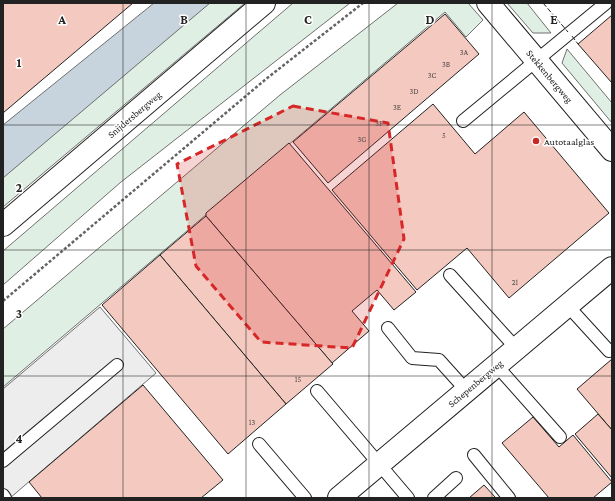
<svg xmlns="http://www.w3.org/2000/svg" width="615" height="501" viewBox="0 0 615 501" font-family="'Crimson Pro',serif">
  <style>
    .green { fill: #e0efe3; stroke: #6f6f6f }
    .parking { fill: #ededed; stroke: #6f6f6f }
    .water { fill: #c7d3dd; stroke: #6f6f6f }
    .building { fill: #f3c9c0; stroke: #222 }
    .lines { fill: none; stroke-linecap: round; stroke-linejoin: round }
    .lane-casing { stroke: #222; stroke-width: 14 }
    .street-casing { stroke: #222; stroke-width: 24 }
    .path { stroke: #646464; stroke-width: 2.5; stroke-dasharray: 3 2; stroke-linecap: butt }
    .lane { stroke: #fff; stroke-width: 12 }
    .street { stroke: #fff; stroke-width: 22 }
    .fence { stroke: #222; stroke-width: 1; stroke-dasharray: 5 2; stroke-linecap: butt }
    .marked { fill: #d62828; fill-opacity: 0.2; stroke: #d62828; stroke-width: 3; stroke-dasharray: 8 5; stroke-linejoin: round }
    .grid { fill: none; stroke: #222; stroke-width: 1; stroke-opacity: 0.55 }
    .poi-dot { fill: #c62828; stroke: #fff; stroke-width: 1.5 }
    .labels { text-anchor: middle; stroke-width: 3; stroke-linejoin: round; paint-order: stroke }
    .number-label { font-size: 8px; fill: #564c4a }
    .street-label { font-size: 10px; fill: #222; stroke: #fff }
    .poi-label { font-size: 10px; fill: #222; stroke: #fff; text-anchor: start }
    .grid-label { font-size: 13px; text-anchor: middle; font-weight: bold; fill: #222; stroke: #fff; stroke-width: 3; stroke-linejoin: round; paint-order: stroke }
  </style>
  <rect width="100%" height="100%" fill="#fff"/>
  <g class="green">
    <path d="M209,3h36l-242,204v-30z"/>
    <path d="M293,3h57l-229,179 -118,103v-34z"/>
    <path d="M398,3h70l15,17 -17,17 -21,-25 -442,375v-58l277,-234z"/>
    <path d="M507,3h20l24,30h-18z"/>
    <path d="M567,49l45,54v20l-50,-60z"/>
  </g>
  <path class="parking" d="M100,307l56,66 -146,125h-7v-109z"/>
  <path class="water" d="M154,3h56l-207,175v-53z"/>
  <g class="building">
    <path d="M3,3h130l-130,110z"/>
    <path d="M445,14l34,40 -151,129 -35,-41z"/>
    <path d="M612,15v68l-34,-39z"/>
    <path d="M433,104l42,50 49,-42 85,101 -100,85 -42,-50 -50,42 -85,-100z"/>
    <path d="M289,143l127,149 -22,18 -17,-20 -25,21 17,20 -37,32 -126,-147v-3z"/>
    <path d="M206,216l127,148 -47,40 -126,-149z"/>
    <path d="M160,255l126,149 -58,50 -126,-149z"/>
    <path d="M612,359v71l-35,-41z"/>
    <path d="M143,385l80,95 -22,18h-159l-13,-16z"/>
    <path d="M598,414l14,16v48l-37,-44z"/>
    <path d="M533,417l26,30 14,-12 39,47 -19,16h-44l-47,-55z"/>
    <path d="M484,485l12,13h-27z"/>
  </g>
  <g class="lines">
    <defs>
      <g id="lane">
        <path d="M463,121l143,-118"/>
        <path d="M450,275l66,73"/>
        <path d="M567,305l42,46"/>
        <path d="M388,328l24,30 27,2 27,30"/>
        <path d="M496,365l64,72"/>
        <path d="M317,391l91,107"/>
        <path d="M259,444l46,54"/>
        <path d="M474,455l35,43"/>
        <path d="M3,461l114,-96"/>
        <path d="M3,495l2,3"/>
        <path d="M434,498l22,-20"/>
      </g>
      <g id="street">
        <path d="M488,3l124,147"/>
        <path d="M3,225l261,-222"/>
        <path d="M339,498l273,-230"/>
      </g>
    </defs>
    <use href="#lane" class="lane-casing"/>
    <use href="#street" class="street-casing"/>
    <path class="path" d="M3,301l263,-222 97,-76"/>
    <use href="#lane" class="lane"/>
    <use href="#street" class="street"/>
    <g class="fence">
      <path d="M543,3l25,29"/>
      <path d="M572,36l6,8"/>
    </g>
  </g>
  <path class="marked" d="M293,106l95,17 16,116 -52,109 -91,-6 -65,-76 -19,-102z"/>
  <path class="grid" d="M123,3v495M246,3v495M369,3v495M492,3v495M3,125h609M3,250h609M3,376h609"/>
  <circle class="poi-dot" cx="536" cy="141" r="4"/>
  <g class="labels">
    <g class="number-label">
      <text x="464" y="55">3A</text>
      <text x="446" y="67">3B</text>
      <text x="432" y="78">3C</text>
      <text x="414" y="94">3D</text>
      <text x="397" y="110">3E</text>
      <text x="379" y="126">3F</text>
      <text x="444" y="138">5</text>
      <text x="362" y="142">3G</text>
      <text x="515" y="285">21</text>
      <text x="298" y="382">15</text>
      <text x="252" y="425">13</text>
    </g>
    <g class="street-label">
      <text transform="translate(550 76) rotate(50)" y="4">Stekkenbergweg</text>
      <text transform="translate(134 114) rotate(-40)" y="4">Snijdersbergweg</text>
      <text transform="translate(475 383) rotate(-40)" y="4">Schepenbergweg</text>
    </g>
    <g class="poi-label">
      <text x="544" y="145">Autotaalglas</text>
    </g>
  </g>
  <g class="grid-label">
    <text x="62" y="24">A</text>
    <text x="184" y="24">B</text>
    <text x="308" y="24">C</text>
    <text x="430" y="24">D</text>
    <text x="554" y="24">E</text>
    <text x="19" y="67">1</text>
    <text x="19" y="192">2</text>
    <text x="19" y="318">3</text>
    <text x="19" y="443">4</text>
  </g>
  <rect width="615" height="501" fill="none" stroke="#222222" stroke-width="8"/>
</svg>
